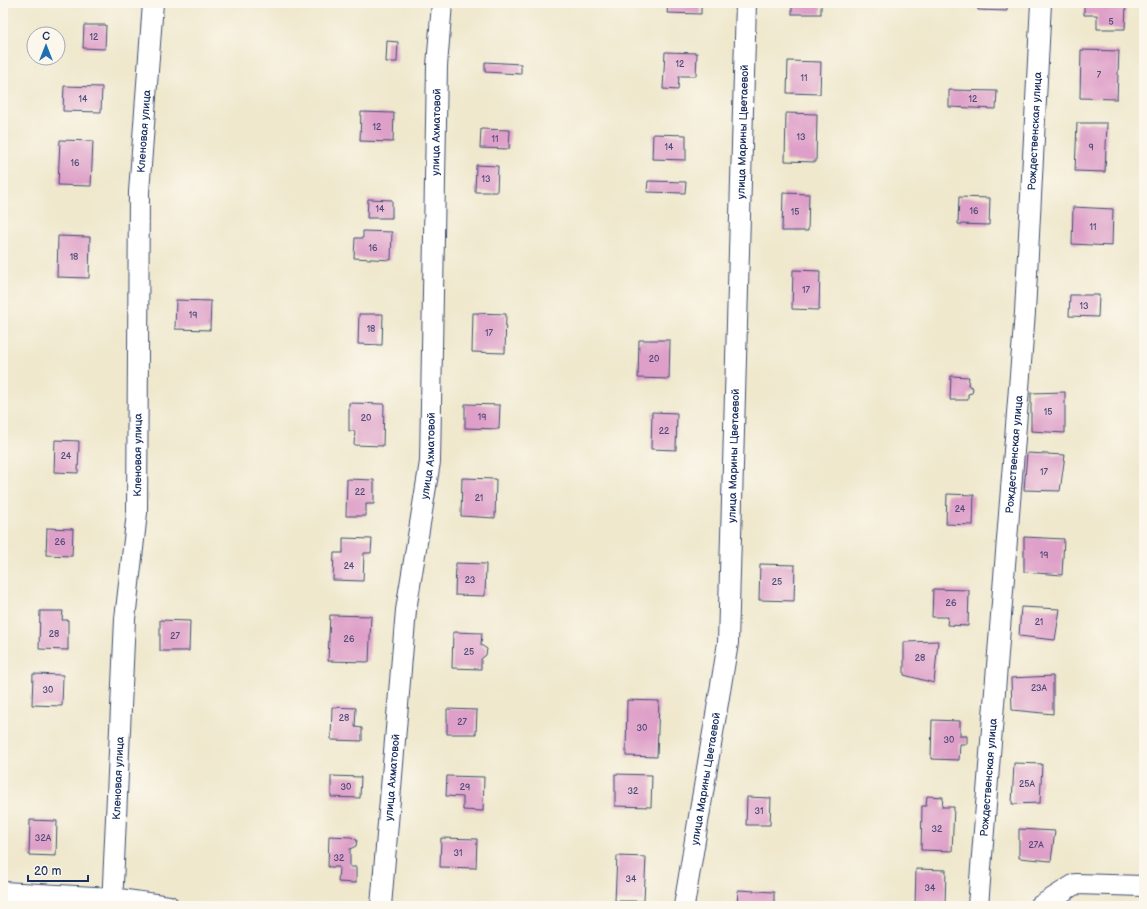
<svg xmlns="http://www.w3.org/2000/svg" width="1147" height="909" viewBox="0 0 1147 909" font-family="'Balsamiq Sans',sans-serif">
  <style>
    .building { fill: #de9fc8 }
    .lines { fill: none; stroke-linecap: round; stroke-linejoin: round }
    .minor-casing { stroke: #3b4b6f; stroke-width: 22 }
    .minor { stroke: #fff; stroke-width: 20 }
    .labels { text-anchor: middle; stroke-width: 4; stroke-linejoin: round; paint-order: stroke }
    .number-label { font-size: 9px; fill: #4c4b78 }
    .street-label { font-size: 11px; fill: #1b2f5e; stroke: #fbf7ec }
  </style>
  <rect width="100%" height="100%" fill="#fbf7ec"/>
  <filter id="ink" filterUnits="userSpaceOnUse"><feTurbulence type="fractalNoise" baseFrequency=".025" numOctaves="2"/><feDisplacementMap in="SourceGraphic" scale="8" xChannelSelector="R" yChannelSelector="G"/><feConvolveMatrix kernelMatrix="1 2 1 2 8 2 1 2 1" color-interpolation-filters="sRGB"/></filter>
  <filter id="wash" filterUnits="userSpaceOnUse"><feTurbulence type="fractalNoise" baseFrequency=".012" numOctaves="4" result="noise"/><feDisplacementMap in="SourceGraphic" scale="16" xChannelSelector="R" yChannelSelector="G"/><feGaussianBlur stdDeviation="0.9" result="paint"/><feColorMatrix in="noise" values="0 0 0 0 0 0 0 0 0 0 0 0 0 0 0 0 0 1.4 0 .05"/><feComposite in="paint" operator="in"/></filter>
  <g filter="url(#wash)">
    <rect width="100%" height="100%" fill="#efe8cd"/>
    <g id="blocks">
      <g class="building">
        <path d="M668,3h33v11l-34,-1z"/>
        <rect x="792" y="3" width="29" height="11"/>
        <path d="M978,3h29v8l-29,-1z"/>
        <path d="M1084,3h42l-1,26h-28v-14h-13z"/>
        <path d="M84,25h22l-1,24 -22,-1z"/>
        <path d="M387,41l11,1 -1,20h-11z"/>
        <path d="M1081,50l38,1 -2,48 -37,-1z"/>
        <path d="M665,52l32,1 -1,23h-17l-1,14 -15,-1z"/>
        <path d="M788,61l33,1 -1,32 -33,-1z"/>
        <path d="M485,62l36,2v10l-36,-2z"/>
        <path d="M64,86l38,1 -1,25 -38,-1z"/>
        <path d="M949,90l48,1 -1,18 -47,-2z"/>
        <path d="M361,112l33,1 -1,29 -33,-1z"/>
        <path d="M786,113l31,1 -1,48 -31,-1z"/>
        <path d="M1077,123h30l-2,49 -30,-1z"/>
        <path d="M481,129l29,1 -1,19 -29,-1z"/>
        <path d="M653,134l33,1v25l-34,-1z"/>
        <path d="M60,140l33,1 -2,45 -33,-1z"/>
        <path d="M476,165l22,1 -1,26h-22z"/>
        <path d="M648,181l38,1 -1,11 -38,-1z"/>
        <path d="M783,193l26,1 -1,37h-26z"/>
        <path d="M959,197l31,1 -1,27 -31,-1z"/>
        <path d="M368,199l24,1v18h-25z"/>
        <path d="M1073,207l40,2 -1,37 -40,-2z"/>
        <path d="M363,231l29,1 -1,28 -37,-2 1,-20h8z"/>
        <path d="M58,236l32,1 -1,41 -32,-1z"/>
        <path d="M793,270l27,1 -1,39 -27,-1z"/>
        <path d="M1070,295h29l-1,22 -29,-1z"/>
        <path d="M176,300l35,1 -1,29 -35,-1z"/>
        <path d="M473,313l33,1 -1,39 -33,-1z"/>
        <path d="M359,314h24l-1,31 -24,-1z"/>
        <path d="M639,340h31l-1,39 -31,-1z"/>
        <path d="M951,376l18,1 -1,8 5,3 -1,5 -4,1v6h-18z"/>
        <path d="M1065,392v41l-34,-2v-38z"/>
        <path d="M349,403l35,1 -1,42 -29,-1 1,-14h-6z"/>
        <path d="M465,404l35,1 -1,24 -34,-1z"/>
        <path d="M652,412l25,1 -1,37 -25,-1z"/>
        <path d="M55,440l24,1 -1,32 -24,-1z"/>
        <path d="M1027,453l38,2 -5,36 -36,-1z"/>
        <path d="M462,478l34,1 -1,39 -34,-2z"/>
        <path d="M347,479l27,1v24h-8v12h-20z"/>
        <path d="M947,494l27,1 -1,30 -27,-1z"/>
        <path d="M47,528l26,1 -1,27 -26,-1z"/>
        <path d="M1024,537l40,2 -2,36 -38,-3z"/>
        <path d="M343,538l29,1 -1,14h-7l-1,28 -30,-1 1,-27h9z"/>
        <path d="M456,563l30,1 -1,32 -30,-1z"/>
        <path d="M760,564l35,1 -1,36 -35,-1z"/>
        <path d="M933,589l36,1 -1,36 -21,-1 1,-8h-16z"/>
        <path d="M1021,607l39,2 -5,31 -36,-4z"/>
        <path d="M40,611h23l-1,9h6v30l-29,-1z"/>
        <path d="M330,615l41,1 -2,46 -41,-1z"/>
        <path d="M160,620l30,1 -1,30h-29z"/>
        <path d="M453,632l29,1 -1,12 6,4 -1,6 -5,4v10l-29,-1z"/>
        <path d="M938,641l-4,42 -30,-8v-33z"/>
        <path d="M33,674l30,1 -1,31 -30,-1z"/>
        <path d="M1053,676v38l-41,-4 -1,-32z"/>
        <path d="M627,700l32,1 -2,56 -31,-1z"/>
        <path d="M332,707l24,1 -1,19 7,1v13l-31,-1z"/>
        <path d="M447,709l30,1 -1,24h-29z"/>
        <path d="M932,720l28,1v15h7v8h-7l-1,16 -28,-1z"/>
        <path d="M1014,763l28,1 -2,39 -28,1z"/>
        <path d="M615,774l37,1 -1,32 -36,-1z"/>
        <path d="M331,776l30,1 -1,21 -29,-1z"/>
        <path d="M447,776l37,1 -1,34 -20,-1v-13l-17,-1z"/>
        <path d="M927,796l16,1 -1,10h12l-2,44 -31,-1 1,-44h4z"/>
        <path d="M747,797l24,1 -1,27h-24z"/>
        <path d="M30,820l27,1 -1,35 -27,-1z"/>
        <path d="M1019,829l36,2 -4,30 -32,-3z"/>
        <path d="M329,836l22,1 6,3 -1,6 -6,3v18h6v16l-18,-1 1,-15h-11z"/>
        <path d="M441,838l36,1 -1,29 -36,-1z"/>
        <path d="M617,856l29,1 -2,44h-29z"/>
        <path d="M916,869l30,1 -1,36h-30z"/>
        <path d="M738,890l36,2v14h-37z"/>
      </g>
    </g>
  </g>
  <g filter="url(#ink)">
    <use href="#blocks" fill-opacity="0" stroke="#3b4b6f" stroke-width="1"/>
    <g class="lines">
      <defs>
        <g id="minor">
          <path d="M3,892l109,6 57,8"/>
          <path id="s1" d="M112,906l13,-287 12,-106 2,-321 14,-189"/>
          <path id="s2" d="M381,906l25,-296 24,-148 7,-396 5,-63"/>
          <path id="s3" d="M684,906l44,-263 18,-640"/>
          <path id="s4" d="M978,906l47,-594 16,-309"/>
          <path d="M1040,906l35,-22 69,2"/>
        </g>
      </defs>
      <use href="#minor" class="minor-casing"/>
      <use href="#minor" class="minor"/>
    </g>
  </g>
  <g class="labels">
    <g class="number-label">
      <text x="1111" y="25">5</text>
      <text x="94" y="40">12</text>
      <text x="680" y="67">12</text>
      <text x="1099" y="78">7</text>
      <text x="804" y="81">11</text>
      <text x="83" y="102">14</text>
      <text x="973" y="102">12</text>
      <text x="377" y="130">12</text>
      <text x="801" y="140">13</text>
      <text x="495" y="142">11</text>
      <text x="669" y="150">14</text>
      <text x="1091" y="150">9</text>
      <text x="75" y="166">16</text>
      <text x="486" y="182">13</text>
      <text x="380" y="212">14</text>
      <text x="974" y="214">16</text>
      <text x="795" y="215">15</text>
      <text x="1093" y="230">11</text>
      <text x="373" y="251">16</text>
      <text x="74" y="260">18</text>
      <text x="806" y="293">17</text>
      <text x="1084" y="309">13</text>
      <text x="193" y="318">19</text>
      <text x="371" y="332">18</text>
      <text x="489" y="336">17</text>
      <text x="654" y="362">20</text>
      <text x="1048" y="415">15</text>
      <text x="482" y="420">19</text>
      <text x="366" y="421">20</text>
      <text x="664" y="434">22</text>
      <text x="66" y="459">24</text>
      <text x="1044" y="475">17</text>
      <text x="360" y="495">22</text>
      <text x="479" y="501">21</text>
      <text x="960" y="512">24</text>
      <text x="60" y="545">26</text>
      <text x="1044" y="558">19</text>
      <text x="349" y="569">24</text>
      <text x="470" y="583">23</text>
      <text x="777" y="585">25</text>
      <text x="951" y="606">26</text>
      <text x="1039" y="625">21</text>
      <text x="54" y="637">28</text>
      <text x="175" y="639">27</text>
      <text x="349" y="642">26</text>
      <text x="469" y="655">25</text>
      <text x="920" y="661">28</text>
      <text x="1039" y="691">23А</text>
      <text x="48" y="693">30</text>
      <text x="344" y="721">28</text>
      <text x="462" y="725">27</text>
      <text x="642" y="731">30</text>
      <text x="949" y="743">30</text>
      <text x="1027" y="787">25А</text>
      <text x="346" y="790">30</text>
      <text x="465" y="790">29</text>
      <text x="633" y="794">32</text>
      <text x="759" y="814">31</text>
      <text x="937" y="832">32</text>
      <text x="43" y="841">32А</text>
      <text x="1036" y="848">27А</text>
      <text x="458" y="856">31</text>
      <text x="339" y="861">32</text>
      <text x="631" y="882">34</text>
      <text x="930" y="891">34</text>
    </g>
    <g class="street-label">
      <text dy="4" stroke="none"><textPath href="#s1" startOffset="776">Кленовая улица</textPath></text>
      <text dy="4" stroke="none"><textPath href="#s4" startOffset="777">Рождественская улица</textPath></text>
      <text dy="4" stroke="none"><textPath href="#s2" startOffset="777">улица Ахматовой</textPath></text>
      <text dy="4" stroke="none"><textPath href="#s3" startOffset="778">улица Марины Цветаевой</textPath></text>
      <text dy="4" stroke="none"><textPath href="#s1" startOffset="452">Кленовая улица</textPath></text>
      <text dy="4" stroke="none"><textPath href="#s4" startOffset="453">Рождественская улица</textPath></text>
      <text dy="4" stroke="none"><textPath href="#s2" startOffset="453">улица Ахматовой</textPath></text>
      <text dy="4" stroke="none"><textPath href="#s3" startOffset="454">улица Марины Цветаевой</textPath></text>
      <text dy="4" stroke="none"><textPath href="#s2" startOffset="129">улица Ахматовой</textPath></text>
      <text dy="4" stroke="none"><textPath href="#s1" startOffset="128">Кленовая улица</textPath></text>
      <text dy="4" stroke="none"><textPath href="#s3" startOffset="129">улица Марины Цветаевой</textPath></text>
      <text dy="4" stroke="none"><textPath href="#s4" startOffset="129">Рождественская улица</textPath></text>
    </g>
  </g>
  <rect width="1147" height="909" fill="none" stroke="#fbf7ec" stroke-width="16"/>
  <g transform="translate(46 46)"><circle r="19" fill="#fbf7ec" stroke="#a1a7b3"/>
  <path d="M0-3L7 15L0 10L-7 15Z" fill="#1f6fb2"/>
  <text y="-6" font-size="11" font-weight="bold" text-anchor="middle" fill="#1b2f5e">С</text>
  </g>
  <path d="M28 875v6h60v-6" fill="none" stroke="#1b2f5e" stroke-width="2"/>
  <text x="34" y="875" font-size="12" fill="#1b2f5e" stroke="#fbf7ec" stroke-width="3" paint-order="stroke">20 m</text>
</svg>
